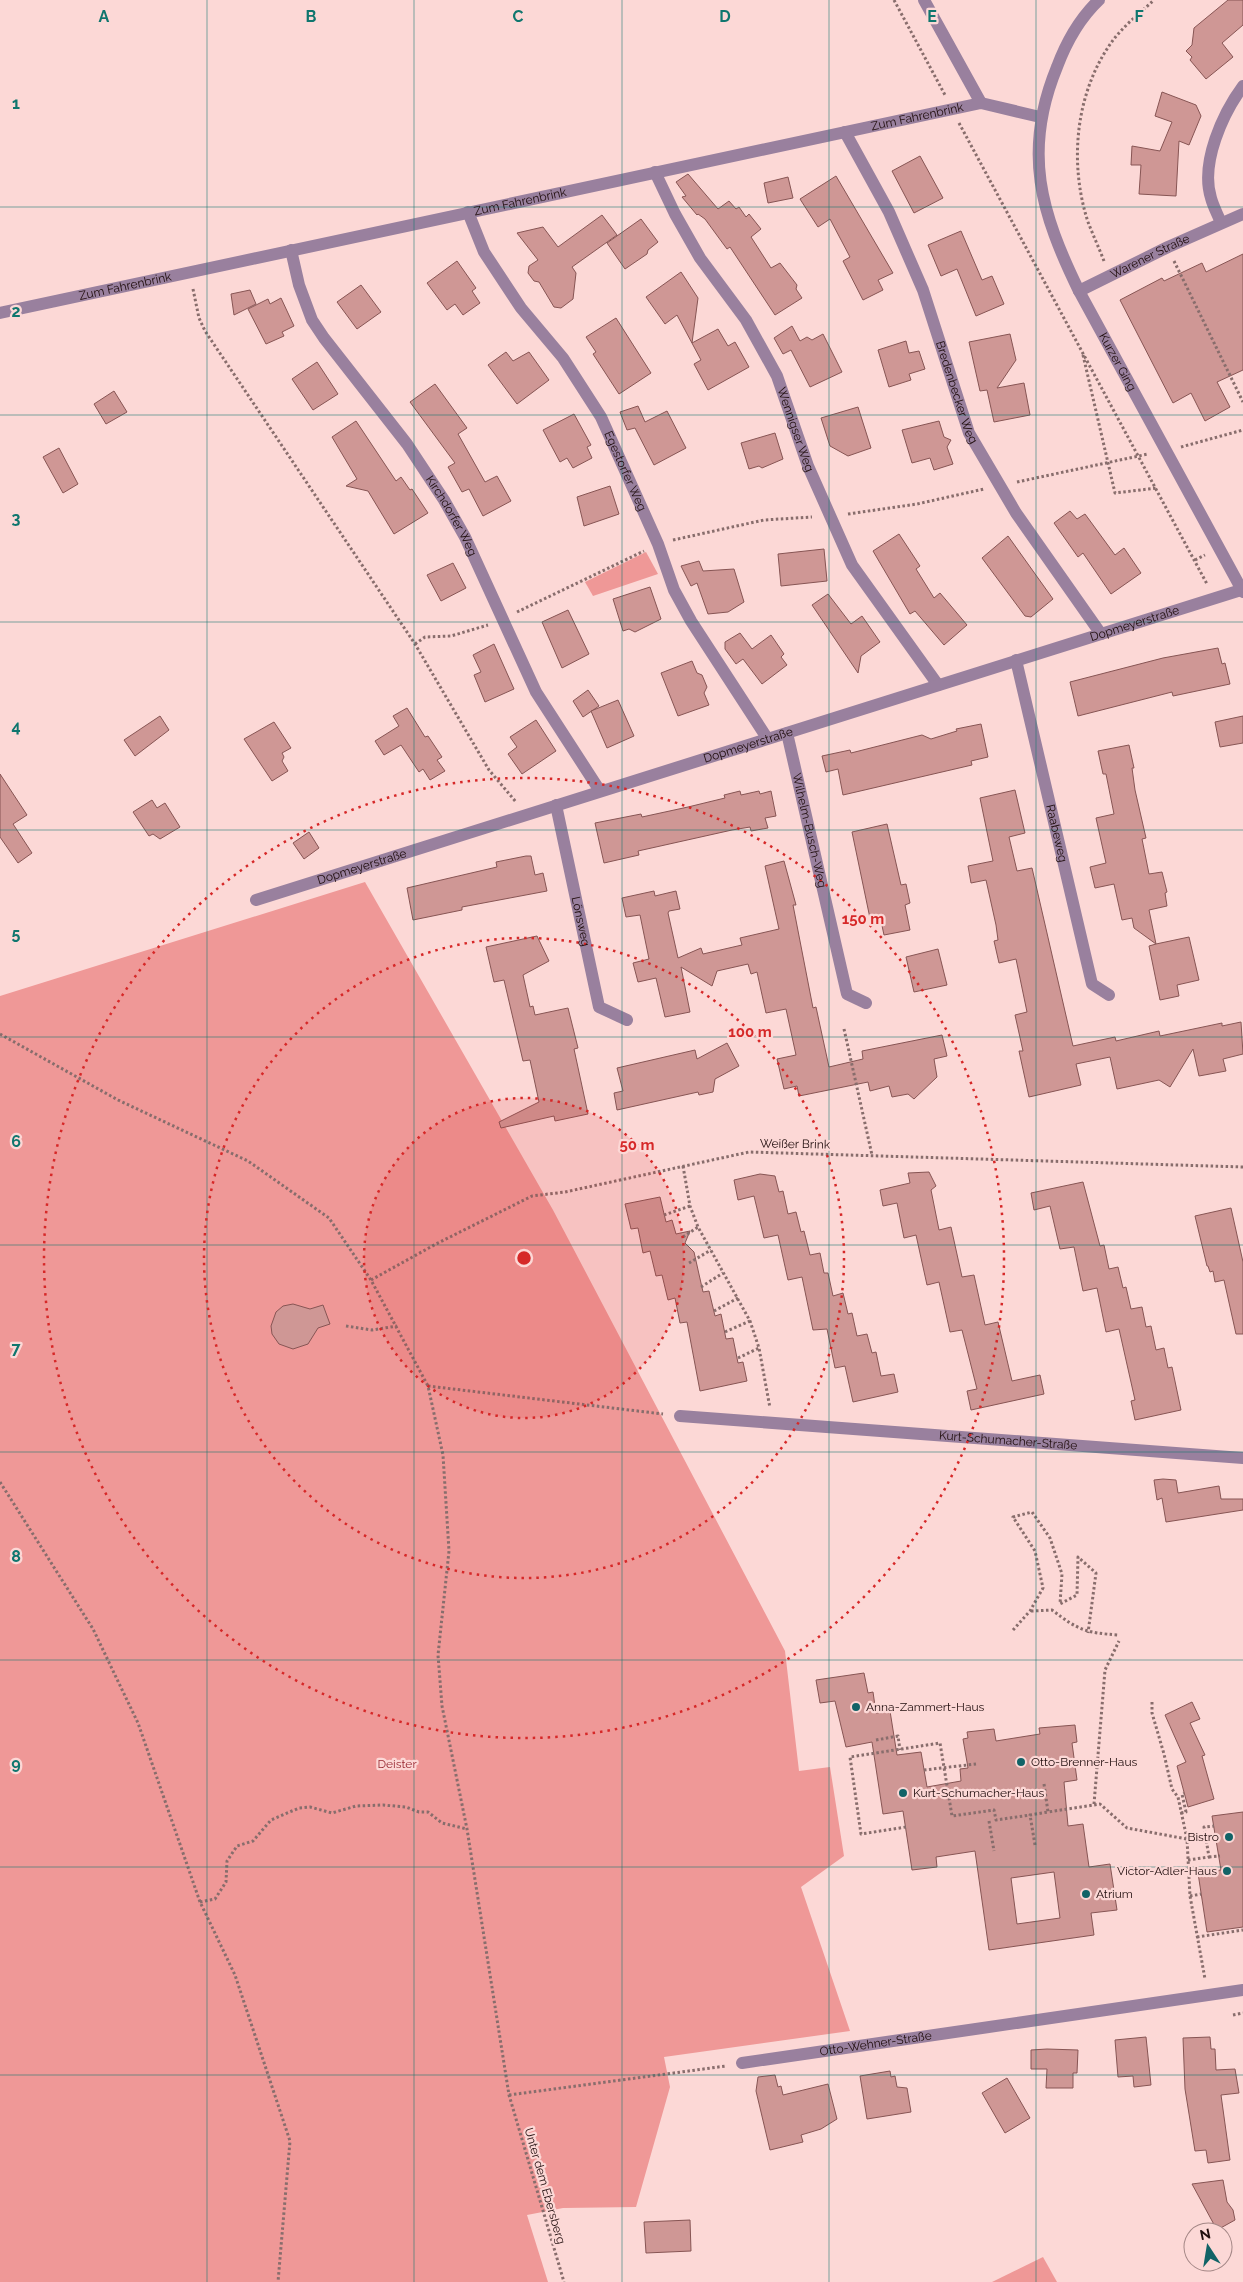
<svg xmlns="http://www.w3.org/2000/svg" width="1243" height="2282" viewBox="0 0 1243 2282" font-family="Raleway,sans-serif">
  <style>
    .green { fill: #ef9897 }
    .building { fill: #cf9795; stroke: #875554; fill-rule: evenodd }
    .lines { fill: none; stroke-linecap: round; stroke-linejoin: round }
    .path { stroke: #886d6c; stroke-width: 3; stroke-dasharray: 2.5 2.5; stroke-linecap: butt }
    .minor { stroke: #99809e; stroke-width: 12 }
    .grid { fill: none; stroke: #0f766e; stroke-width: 1; stroke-opacity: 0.55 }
    .ring { fill: none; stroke: #d62828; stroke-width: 2.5; stroke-dasharray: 2.5 5 }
    .poi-dot { fill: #126367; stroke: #fcd8d6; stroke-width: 2 }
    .labels { text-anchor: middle; stroke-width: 4.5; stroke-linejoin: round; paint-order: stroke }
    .street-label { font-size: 12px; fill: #200d0d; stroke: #fcd8d6 }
    .poi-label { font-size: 12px; fill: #200d0d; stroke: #fcd8d6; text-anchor: start }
    .park-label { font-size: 12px; fill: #992932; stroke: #fcd8d6 }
    .grid-label { font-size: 16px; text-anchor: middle; font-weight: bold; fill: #0f766e; stroke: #fcd8d6; stroke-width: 4.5; stroke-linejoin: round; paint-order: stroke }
    .centre { fill: #d62828; stroke: #fcd8d6; stroke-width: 2.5 }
    .ring-label { font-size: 15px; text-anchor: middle; font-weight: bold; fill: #d62828; stroke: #fcd8d6; stroke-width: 4.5; stroke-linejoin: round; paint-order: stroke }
  </style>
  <rect width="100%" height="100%" fill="#fcd8d6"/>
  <g class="green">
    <path d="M646,552l12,22 -65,22 -8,-14z"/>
    <path d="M365,882l188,328 232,441 14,120 31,-4 14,89 -43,31 49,144 -186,26 6,30 -34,120 -73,1 -36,7 21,67h-548v-1286z"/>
    <path d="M1043,2257l14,25h-65z"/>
  </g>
  <g class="building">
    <path d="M1228,0h15v25l-21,18 11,14 -27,22 -16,-19 2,-3 -6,-6 6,-6 2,-17z"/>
    <path d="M1162,92l34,13 5,11 -12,29 -10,-4 -3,55 -37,-2 2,-29h-10l1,-19 28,5 12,-29 -17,-6z"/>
    <path d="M920,156l23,42 -29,15 -22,-42z"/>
    <path d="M688,174l30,35 11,-8 7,8 3,-2 7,10 3,-3 12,15 -10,8 20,31 9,-5 17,22 -1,4 6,9 -27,17 -45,-68 -3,2 -22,-30 -7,-5 -1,1 -15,-18 4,-1 -10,-14z"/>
    <path d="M836,176l57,97 -15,7 5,10 -20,10 -20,-39 7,-4 -20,-38 -12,8 -18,-28z"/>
    <path d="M788,177l5,21 -25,5 -4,-20z"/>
    <path d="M602,215l15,20 -45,32 4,6 -3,26 -12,9 -7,-1 -15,-25 -5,-1 -6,-8 1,-7 9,-6 -21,-27 26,-6 15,20z"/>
    <path d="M641,219l17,23 -10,8 -1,4 -22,15 -18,-26z"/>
    <path d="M961,231l21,49 10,-4 12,28 -28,12 -19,-47 -16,7 -13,-31z"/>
    <path d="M1243,254v116l-26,12 13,25 -25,14 -14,-28 -18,10 -53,-103 42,-22 2,3 38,-18 4,9z"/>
    <path d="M457,261l19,27 -4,3 8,12 -17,12 -8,-11 -8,6 -20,-27z"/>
    <path d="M681,272l17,26 -6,45 26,-14 10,17 7,-4 14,25 -41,23 -14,-26 7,-4 -24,-45 -12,9 -19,-27z"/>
    <path d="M361,285l20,27 -24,17 -20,-27z"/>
    <path d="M250,290l6,14 -22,11 -3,-21z"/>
    <path d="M281,298l13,28 -12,6 2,4 -18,8 -18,-35 20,-10 2,5z"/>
    <path d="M616,318l35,55 -32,21 -26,-40 3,-2 -10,-15z"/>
    <path d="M792,326l8,15 7,-4 5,3 11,-6 19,38 -32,15 -19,-37 -8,4 -9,-16z"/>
    <path d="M1010,334l6,26 -19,28 27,-5 6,32 -36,7 -7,-32 -7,1 -11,-49z"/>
    <path d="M906,341l3,12 10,-2 6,18 -16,5 2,6 -22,7 -11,-37z"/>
    <path d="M506,352l7,9 16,-9 20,28 -32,24 -29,-39z"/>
    <path d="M317,362l21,32 -25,16 -21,-31z"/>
    <path d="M435,384l32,44 -9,6 27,48 12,-6 14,25 -28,15 -14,-27 -7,3 -14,-25 7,-4 -45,-61z"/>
    <path d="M114,391l13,21 -21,12 -12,-20z"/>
    <path d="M638,406l7,16 22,-11 19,37 -32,17 -19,-37 -8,2 -7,-18z"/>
    <path d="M858,407l13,41 -23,8 -18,-10 -9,-28z"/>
    <path d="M574,414l17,31 -4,2 5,11 -19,10 -6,-10 -7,4 -17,-32z"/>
    <path d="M356,421l40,60 5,-4 9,13 2,-1 16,24 -34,21 -26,-43 -22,-5 11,-7 -25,-42z"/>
    <path d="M939,421l5,16 7,3 -4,7 6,17 -19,6 -4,-12 -18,5 -10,-33z"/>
    <path d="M775,433l8,26 -21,9 -3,-2 -10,3 -8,-26z"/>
    <path d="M59,448l19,36 -15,9 -20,-36z"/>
    <path d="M610,486l9,28 -35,12 -7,-29z"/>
    <path d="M1070,511l7,8 8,-5 30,41 9,-7 17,25 -30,21 -28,-41 -5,4 -24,-34z"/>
    <path d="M899,534l21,32 -4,3 18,29 6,-5 27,32 -23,20 -29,-34 -5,3 -37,-63z"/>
    <path d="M1008,536l45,63 -22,18 -6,-1 -43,-58z"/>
    <path d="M824,549l3,32 -46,5 -3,-32z"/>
    <path d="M699,561l4,10 31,-2 10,33 -16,10 -20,2 -11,-31 -6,3 -10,-20z"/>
    <path d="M453,563l13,25 -25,13 -14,-26z"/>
    <path d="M650,587l11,32 -26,13 -6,-3 -6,2 -10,-32z"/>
    <path d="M828,594l23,30 11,-8 18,26 -19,14 -3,17 -46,-68z"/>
    <path d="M568,610l21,44 -27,14 -20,-46z"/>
    <path d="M740,633l12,16 19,-14 13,19 -3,3 6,8 -25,19 -19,-25 -7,5 -11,-15v-7z"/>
    <path d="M494,644l20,45 -29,13 -11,-27 7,-3 -8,-17z"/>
    <path d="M1218,648l4,16 3,-1 5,21 -57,12 -1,-4 -94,24 -8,-34 93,-24z"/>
    <path d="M692,661l5,12 5,2 5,12 -3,6 5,12 -31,11 -17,-43z"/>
    <path d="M588,690l11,16 -16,11 -10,-16z"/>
    <path d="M618,700l16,36 -27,12 -16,-37z"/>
    <path d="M407,708l18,29 3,-1 14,21 -5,3 8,11 -15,9 -7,-11 -4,3 -18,-27 -17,10 -9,-14 24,-15 -6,-10z"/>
    <path d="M160,716l9,14 -34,26 -11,-16z"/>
    <path d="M1243,716v27l-23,4 -5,-25z"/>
    <path d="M536,720l20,31 -34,23 -14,-20 9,-7 -7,-10z"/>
    <path d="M274,722l17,26 -9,5 2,4 -2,4 6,10 -16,10 -28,-42z"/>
    <path d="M981,724l7,33 -17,4 1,4 -129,30 -5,-26 -12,3 -4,-16 28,-6 1,3 71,-18 9,4 26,-8 -1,-2z"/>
    <path d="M1129,745l5,23h-2l3,22 11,48 -4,1 7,35 13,-2 5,20 -2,1 2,13 -18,4 7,34 33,-7 10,43 -22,5 2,11 -19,4 -11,-54 7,-2 -22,-16 -2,-10 -10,2 -8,-36 -19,4 -5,-21 16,-4 -10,-45 18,-4 -8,-40h-3l-5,-23z"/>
    <path d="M0,774l27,41 -14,9 19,29 -14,10 -18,-26z"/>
    <path d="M1015,790l10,43 -16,4 8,34 15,-3 41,178 42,-9 1,4 43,-10 1,5 62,-13v3l19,-4 2,32 -20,5 3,12 -27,5 -6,-27 -23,38 -11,-7 -42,9 -7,-32 -34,7 5,21 -52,12 -10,-46h4l-8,-36 12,-3 -11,-53 -17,4 -5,-22 4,-1 -2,-15 -10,-45 -15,3 -3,-17 25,-5 -13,-63z"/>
    <path d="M740,791l1,4 18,-4 1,3 11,-3 5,25 -11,2 3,10 -17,3 -1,-4 -18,3 -94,21 1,4 -35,8 -9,-40 46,-9 1,3 46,-10 37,-9 -1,-3z"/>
    <path d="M152,800l5,8 8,-5 15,24 -20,12 -7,-5 -4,2 -16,-24z"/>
    <path d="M887,824l14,61 5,-1 4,19 -5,2 5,25 -26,5 -3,-14 -10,2 -19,-91z"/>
    <path d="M309,832l10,16 -15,11 -11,-16z"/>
    <path d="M526,856h5l4,19 8,-2 4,18 -85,16v3l-49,10 -6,-32 90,-21 -1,-5z"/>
    <path d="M784,861l12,44h-3l20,103 3,-1 13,60 34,-8 -1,-8 80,-16 5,21 -13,3 3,18 -23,22 -6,-5 -16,3 -3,-11 -19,5 -2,-9 -69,14 -2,-10 -13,3 -7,-30 19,-4 -10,-46 -20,4 -9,-41 -6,2 -3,-10 -31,7 -5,15 -31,-19 9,45 -25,5 -9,-39 -18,4 -5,-19 16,-4 -9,-44 -14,2 -4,-19 32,-7 1,5 21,-5 4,18 -11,2 -1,2 10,45 23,-10 2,6 39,-9 -2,-7 39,-9 -14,-63z"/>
    <path d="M537,936l12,25 -26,14 7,32 3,-1 2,9 33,-7 10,40 -4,1 14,65 -33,7 -1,-5 -53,12 -2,-6 40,-20 -9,-42 -7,1 -19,-81 -10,2 -8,-35z"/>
    <path d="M938,949l9,36 -33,7 -8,-35z"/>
    <path d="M727,1043l12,23 -24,13 -2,13 -14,3 -1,-3 -81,18 -3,-17 9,-2 -6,-23 78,-18 2,9z"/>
    <path d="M929,1172l7,14 -5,4 8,40 12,-3 11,50 12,-2 11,50 13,-3 14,59 28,-6 4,19 -73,16 -4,-19 10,-2 -15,-59 -12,2 -11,-50 -12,3 -11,-50 -12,3 -7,-35 -14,3 -3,-16 30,-7 -2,-10z"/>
    <path d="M760,1174l15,2 4,16 4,-1 5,23 8,-2 5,20 3,-1 6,24 10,-2 4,20h4l5,23 10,-3 5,21 4,-1 5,23 10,-2 5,19 4,-1 5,24 13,-2 4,18 -45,10 -8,-36 -10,2 -8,-39 -14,1 -11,-53 -14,3 -10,-45 -14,3 -10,-42 -16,4 -4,-20z"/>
    <path d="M1083,1182l17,64 4,-1 5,24 9,-2 5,21 3,-1 5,22 11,-2 4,20 5,-1 5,24 8,-2 4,20 4,-1 9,43 -46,10 -4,-19 4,-1 -16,-71 -13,3 -9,-44 -14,3 -9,-44 -14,2 -10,-43 -16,4 -3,-17z"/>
    <path d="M660,1197l6,25 6,-2 4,14 14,-3 -5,12 9,9 9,40 6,-1 6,25 6,-2 5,25 7,-1 5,25 5,-1 4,19 -47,10 -13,-69 -7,1 -5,-25 -7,2 -6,-25 -6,1 -6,-25 -7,2 -5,-25 -7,1 -6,-25z"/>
    <path d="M1231,1208l12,54v72h-7l-12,-54 -9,2 -2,-11 -3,1 -2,-6h-1l-12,-50z"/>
    <path d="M293,1304l17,5 13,-4 7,19 -12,4 -10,16 -15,5 -14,-5 -7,-10 -1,-8 5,-14 7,-6z"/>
    <path d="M1163,1479l13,1 2,13 41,-7 2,13h22v11l-77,12 -4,-24 -5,2 -3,-20z"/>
    <path d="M864,1673l4,20 5,-1 3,21 14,-2 7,44 24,-3 6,35 34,-6 -1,-12 8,-1 -5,-29 5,-1 -1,-6 27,-3 2,12 44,-7 -1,-6 36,-3 2,17 -5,1 5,37 -13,2 4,44 15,-2 6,43 21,-3 7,46 -26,3 3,22 -105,15 -14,-99 -39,6 1,10 -25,3 -9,-59 -20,3 -11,-72 -26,5 -11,-46 -15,2 -4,-23zM1054,1872l6,46 -43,6 -6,-46z"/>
    <path d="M1192,1702l8,17 -10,4 15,32 -3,1 12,43 -26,8 -11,-41 9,-4 -21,-47z"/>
    <path d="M1243,1812v115l-36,5 -9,-59 23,-3 -9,-54z"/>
    <path d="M1146,2037l5,48 -17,2 -1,-11 -15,1 -3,-37z"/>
    <path d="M1210,2037l1,12h4l1,21 19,-1 4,24 -18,2 9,65 -22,3 -2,-13 -11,1 -10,-62 -2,-51z"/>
    <path d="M1047,2049l31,1 -1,23h-4v15h-27l1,-19h-16v-19z"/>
    <path d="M890,2071l1,6 4,-1 2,11 10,1 4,24 -44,7 -7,-43z"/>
    <path d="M775,2075l3,12 3,-1 2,9 45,-11 9,35 -16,10 -20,6 2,7 -33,8 -14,-59 2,-14z"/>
    <path d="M1007,2078l23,40 -25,15 -23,-40z"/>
    <path d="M1223,2180l4,22 6,8 2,10 -18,10 -25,-46z"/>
    <path d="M690,2220l1,31 -45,2 -2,-31z"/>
  </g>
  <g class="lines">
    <g class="path">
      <path d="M894,0l51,95"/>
      <path d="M959,123l248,461"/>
      <path d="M1104,261c-5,-13 -11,-26 -16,-39 -19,-58 -13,-128 23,-179 11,-16 29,-30 43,-43"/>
      <path d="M1174,261l69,141"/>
      <path d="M193,289l6,29 6,13 210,313 74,126 27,32"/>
      <path d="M1083,355l32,138 42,-5"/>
      <path d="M1181,447l62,-17"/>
      <path d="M1017,482l131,-28"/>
      <path d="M848,514l69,-10 67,-15"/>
      <path d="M673,540l91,-20 48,-3"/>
      <path d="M1195,560l10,-5"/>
      <path d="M517,612l127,-61"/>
      <path d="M415,644l10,-7 26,-1 37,-11"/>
      <path d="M844,1029l28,126"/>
      <path d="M0,1034l118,66 130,61 81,57 42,62 57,106 15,69 6,96 -11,104 4,51 25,123 42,266 55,187"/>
      <path d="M683,1166l7,40 8,21 52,94 9,27 11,60"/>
      <path d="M664,1215l26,-9"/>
      <path d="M683,1237l15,-10"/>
      <path d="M689,1263l22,-13"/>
      <path d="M371,1280l65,-36 96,-48 33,-4 184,-40 494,15"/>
      <path d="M701,1287l22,-14"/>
      <path d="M714,1311l24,-13"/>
      <path d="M346,1326l26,4 25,-4"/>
      <path d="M725,1332l25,-11"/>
      <path d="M738,1358l21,-10"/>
      <path d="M428,1386l235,28"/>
      <path d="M0,1482l93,147 45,94 62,179 35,73 55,166 -12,141"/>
      <path d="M1031,1611l21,-1c26,20 34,23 67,25"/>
      <path d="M1013,1630l17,-19 13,-23 -8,-37 -22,-34 19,-5 18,26 12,36 -2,30 17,-9 1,-38 18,16 -8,60"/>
      <path d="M1152,1702v11l12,41 8,35 6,8 9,42 3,57 15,83"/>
      <path d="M876,1740l22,-4 2,14"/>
      <path d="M924,1770l52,-6"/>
      <path d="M1044,1784l4,28 52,-8 27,24 60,11"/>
      <path d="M1094,1804l11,-134 14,-29"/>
      <path d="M1181,1813l5,-1 -4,-18 2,-1"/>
      <path d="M989,1821l5,30"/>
      <path d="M906,1827l-45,7 -11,-77 90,-14 12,73 42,-6 2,10 34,-5"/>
      <path d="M1035,1845l-5,-30 18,-3"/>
      <path d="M1209,1857l11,-1"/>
      <path d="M1188,1860l21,-3 -5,-30 10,-1"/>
      <path d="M1190,1896l11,-2"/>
      <path d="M200,1902l15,-3 11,-17 1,-21 10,-15 16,-5 18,-21 28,-12 11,-1 22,6 24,-7 27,-1 23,2 13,5h9l14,11 25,6"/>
      <path d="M1197,1937l46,-7"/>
      <path d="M1233,2015l10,-2"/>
      <path d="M509,2095l217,-29"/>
    </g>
    <g class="minor">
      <path d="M924,0l57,103"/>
      <path id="s1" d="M1099,0c-19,18 -33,43 -42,67 -35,85 -16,146 22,224l164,301"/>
      <path id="s2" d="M845,132l44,80 34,78 46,143 47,80 85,121"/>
      <path id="s3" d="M655,172l20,42 25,44 46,62 31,56 31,90 44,99 86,120"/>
      <path id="s4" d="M468,212l16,40 37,56 42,50 38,59 57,127 16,46 17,31 76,117"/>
      <path d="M1221,223c-3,-8 -8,-17 -10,-25 -11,-35 12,-85 32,-112"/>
      <path id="s5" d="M291,250l8,35 13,35 12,18 83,106 37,56 21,37 71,155 64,99"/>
      <path id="s6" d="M1079,291l89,-44 75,-33"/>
      <path id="s7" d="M0,313l981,-210 59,14"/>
      <path id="s8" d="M1016,660l76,324 17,11"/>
      <path id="s9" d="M787,733l60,261 19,9"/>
      <path id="s10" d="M556,805l43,202 28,13"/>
      <path id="s11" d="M256,900l985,-310"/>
      <path id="s12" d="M680,1416l563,42"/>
      <path id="s13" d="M742,2063l501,-73"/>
    </g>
  </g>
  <path class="grid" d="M207,0v2282M414,0v2282M622,0v2282M829,0v2282M1036,0v2282M0,207h1243M0,415h1243M0,622h1243M0,830h1243M0,1037h1243M0,1245h1243M0,1452h1243M0,1660h1243M0,1867h1243M0,2075h1243"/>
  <circle cx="524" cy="1258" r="160" fill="#d62828" fill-opacity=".12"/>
  <g class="ring">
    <circle cx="524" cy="1258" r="160"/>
    <circle cx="524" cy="1258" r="320"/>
    <circle cx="524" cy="1258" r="480"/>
  </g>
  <g class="poi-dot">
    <circle cx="856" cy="1707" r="5"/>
    <circle cx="1021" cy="1762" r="5"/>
    <circle cx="903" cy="1793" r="5"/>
    <circle cx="1229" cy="1837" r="5"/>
    <circle cx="1227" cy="1871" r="5"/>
    <circle cx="1086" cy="1894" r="5"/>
  </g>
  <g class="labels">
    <g class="street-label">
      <text dy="4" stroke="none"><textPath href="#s7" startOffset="938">Zum Fahrenbrink</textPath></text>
      <text dy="4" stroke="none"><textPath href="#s7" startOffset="532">Zum Fahrenbrink</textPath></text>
      <text dy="4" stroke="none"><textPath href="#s6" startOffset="79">Warener Straße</textPath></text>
      <text dy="4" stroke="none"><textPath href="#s7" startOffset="128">Zum Fahrenbrink</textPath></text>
      <text dy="4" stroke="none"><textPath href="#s1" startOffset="394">Kurzer Ging</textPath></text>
      <text dy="4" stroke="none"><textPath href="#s2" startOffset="284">Bredenbecker Weg</textPath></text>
      <text dy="4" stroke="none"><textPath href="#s3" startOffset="295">Wennigser Weg</textPath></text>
      <text dy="4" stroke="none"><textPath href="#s4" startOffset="305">Egestorfer Weg</textPath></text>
      <text dy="4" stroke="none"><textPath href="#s5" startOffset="314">Kirchdorfer Weg</textPath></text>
      <text dy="4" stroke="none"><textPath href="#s11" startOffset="921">Dopmeyerstraße</textPath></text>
      <text dy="4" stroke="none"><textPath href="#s11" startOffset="516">Dopmeyerstraße</textPath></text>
      <text dy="4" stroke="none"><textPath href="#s9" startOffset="100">Wilhelm-Busch-Weg</textPath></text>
      <text dy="4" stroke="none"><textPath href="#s8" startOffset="178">Raabeweg</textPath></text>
      <text dy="4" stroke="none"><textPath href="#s11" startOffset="111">Dopmeyerstraße</textPath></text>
      <text dy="4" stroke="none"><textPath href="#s10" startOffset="119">Lönsweg</textPath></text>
      <text transform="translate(795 1144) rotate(1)" y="4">Weißer Brink</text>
      <text dy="4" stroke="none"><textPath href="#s12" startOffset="329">Kurt-Schumacher-Straße</textPath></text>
      <text dy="4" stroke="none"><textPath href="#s13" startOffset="135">Otto-Wehner-Straße</textPath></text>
      <text transform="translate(545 2186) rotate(74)" y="4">Unter dem Ebersberg</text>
    </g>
    <g class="poi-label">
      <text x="866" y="1711">Anna-Zammert-Haus</text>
      <text x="1031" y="1766">Otto-Brenner-Haus</text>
      <text x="913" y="1797">Kurt-Schumacher-Haus</text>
      <text x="1219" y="1841" text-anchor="end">Bistro</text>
      <text x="1217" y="1875" text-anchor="end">Victor-Adler-Haus</text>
      <text x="1096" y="1898">Atrium</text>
    </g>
    <g class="park-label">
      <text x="397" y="1768">Deister</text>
    </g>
  </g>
  <g class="grid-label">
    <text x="104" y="22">A</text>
    <text x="311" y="22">B</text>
    <text x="518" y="22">C</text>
    <text x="725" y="22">D</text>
    <text x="932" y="22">E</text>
    <text x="1139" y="22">F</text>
    <text x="16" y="109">1</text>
    <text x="16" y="317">2</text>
    <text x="16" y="524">3</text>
    <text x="16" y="732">4</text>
    <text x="16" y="939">5</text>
    <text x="16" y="1147">6</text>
    <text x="16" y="1354">7</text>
    <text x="16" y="1562">8</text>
    <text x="16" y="1769">9</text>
  </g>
  <circle cx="524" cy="1258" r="8" class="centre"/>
  <g class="ring-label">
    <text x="863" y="924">150 m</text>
    <text x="750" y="1037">100 m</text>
    <text x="637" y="1150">50 m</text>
  </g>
  <g transform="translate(1208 2247) rotate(348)"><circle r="24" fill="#fcd8d6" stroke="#a48786"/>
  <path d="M0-4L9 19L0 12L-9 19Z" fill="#126367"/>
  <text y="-8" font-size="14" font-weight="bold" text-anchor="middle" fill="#200d0d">N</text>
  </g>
</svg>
